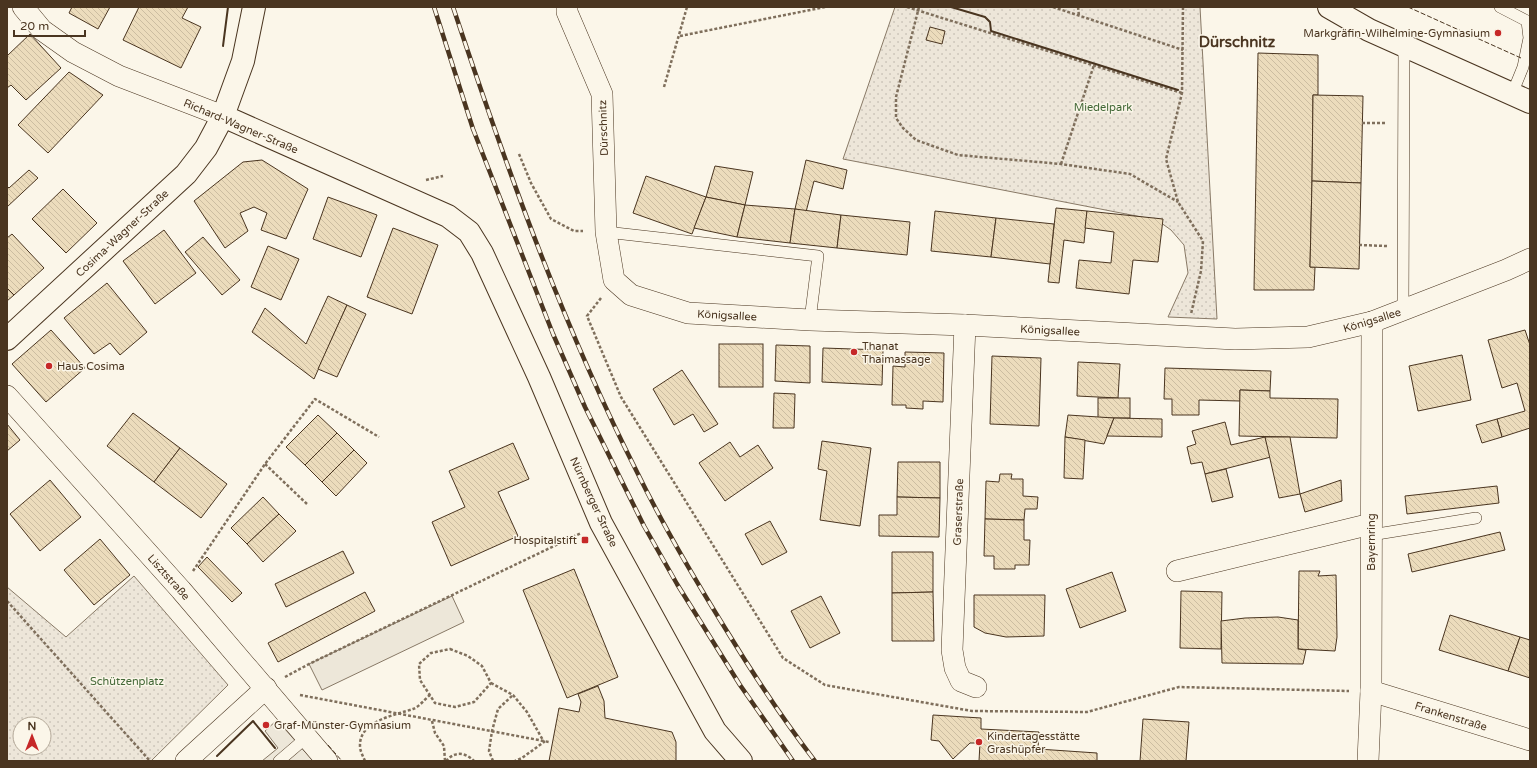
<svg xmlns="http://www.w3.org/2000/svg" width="1537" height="768" viewBox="0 0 1537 768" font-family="'Varela Round',sans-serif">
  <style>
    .grass { fill: url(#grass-dots); stroke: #887966; fill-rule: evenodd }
    .parking { fill: #ede7d9; stroke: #887966 }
    .building { fill: url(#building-back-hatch); stroke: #4a3520 }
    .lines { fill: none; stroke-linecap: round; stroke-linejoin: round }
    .service-casing { stroke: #4a3520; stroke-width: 12 }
    .minor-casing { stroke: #4a3520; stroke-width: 22 }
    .secondary-casing { stroke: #4a3520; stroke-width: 24 }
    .primary-casing { stroke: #4a3520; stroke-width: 24 }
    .path { stroke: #7f6f5c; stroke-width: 2.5; stroke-dasharray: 3 2; stroke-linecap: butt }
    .service { stroke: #fbf6e9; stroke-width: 11 }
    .minor { stroke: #fbf6e9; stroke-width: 21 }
    .secondary { stroke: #fbf6e9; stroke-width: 22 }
    .primary { stroke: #fbf6e9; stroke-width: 22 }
    .rail-casing { stroke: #4a3520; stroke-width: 4.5 }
    .rail { stroke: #fbf6e9; stroke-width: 3; stroke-dasharray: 9; stroke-linecap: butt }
    .fence { stroke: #4a3520; stroke-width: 1; stroke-dasharray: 5 2; stroke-linecap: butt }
    .wall { stroke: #4a3520; stroke-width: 2 }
    .poi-dot { fill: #c62828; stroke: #fbf6e9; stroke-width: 1.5 }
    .labels { text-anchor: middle; stroke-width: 3; stroke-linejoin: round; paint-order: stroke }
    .poi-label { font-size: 11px; fill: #4a3520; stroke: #fbf6e9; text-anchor: start }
    .park-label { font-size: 11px; fill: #436837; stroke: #fbf6e9 }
    .street-label { font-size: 11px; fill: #4a3520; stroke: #fbf6e9 }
    .district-label { font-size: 15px; font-weight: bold; fill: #4a3520; stroke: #fbf6e9 }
  </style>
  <defs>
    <pattern id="grass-dots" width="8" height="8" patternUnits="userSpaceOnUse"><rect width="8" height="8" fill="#ede6d9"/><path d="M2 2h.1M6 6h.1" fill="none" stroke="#cdc6ba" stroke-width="1.8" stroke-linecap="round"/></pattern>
    <pattern id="building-back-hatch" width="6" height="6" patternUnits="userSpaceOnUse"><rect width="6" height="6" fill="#ecdcbc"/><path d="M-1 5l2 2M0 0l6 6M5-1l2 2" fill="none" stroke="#ccbda1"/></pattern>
  </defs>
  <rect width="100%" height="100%" fill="#fbf6e9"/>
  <g class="grass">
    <path d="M895,7h305l17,312 -49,-2 20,-44 -4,-28 -13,-15 -14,-10 -314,-61z"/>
    <path d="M134,576l94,109 -77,76h-144v-174l59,50zM20,724h24v24h-24z"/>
  </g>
  <g class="parking">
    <path d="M452,596l12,26 -142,68 -13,-26z"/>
    <path d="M277,720l36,41h-51l16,-13 -13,-17z"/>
  </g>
  <g class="building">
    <path d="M72,7h38l-12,22 -29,-16z"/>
    <path d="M139,7h49l-6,11 19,9 -20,41 -58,-28z"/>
    <path d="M930,27l15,4 -3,13 -16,-4z"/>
    <path d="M30,34l31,34 -35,32 -15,-15 -4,3v-32z"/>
    <path d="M1258,53l60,2v40h-5l-1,86 -2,86h5l-1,23h-60z"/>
    <path d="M69,72l34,23 -55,58 -30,-28z"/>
    <path d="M1313,95l50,1 -2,87 -49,-2z"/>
    <path d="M262,160l46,29 -22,50 -25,-9 6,-17 -13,-6 -14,6 8,18 -23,17 -31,-47 49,-39z"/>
    <path d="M806,160l41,10 -4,19 -29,-8 -8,31 -11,-3z"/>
    <path d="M715,166l38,6 -8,33 -39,-8z"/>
    <path d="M29,170l9,8 -31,29v-21l2,2z"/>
    <path d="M646,176l60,21 -14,37 -59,-21z"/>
    <path d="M1312,181l49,2 -2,86 -49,-2z"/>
    <path d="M63,189l34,34 -31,30 -34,-34z"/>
    <path d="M328,197l49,18 -16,42 -48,-18z"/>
    <path d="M706,197l39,8 -8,32 -43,-9z"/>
    <path d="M745,205l50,4 -5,34 -53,-6z"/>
    <path d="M1056,208l31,3 -3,32 -20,-3 -5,43 -11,-1z"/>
    <path d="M795,209l46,6 -4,33 -47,-5z"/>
    <path d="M935,211l61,7 -5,39 -60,-6z"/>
    <path d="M1087,211l76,8 -5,43 -25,-2 -4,34 -53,-6 3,-28 32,3 3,-31 -29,-4z"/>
    <path d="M841,215l69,7 -3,33 -70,-7z"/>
    <path d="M996,218l58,6 -4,40 -59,-7z"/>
    <path d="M393,228l45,17 -26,69 -45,-17z"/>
    <path d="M164,230l32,43 -41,31 -32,-43z"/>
    <path d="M12,234l32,34 -30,27 -7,-7v-50z"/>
    <path d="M203,237l37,43 -18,15 -37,-43z"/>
    <path d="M268,246l31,13 -18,41 -30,-13z"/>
    <path d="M107,283l40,49 -27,23 -10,-12 -16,11 -30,-36z"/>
    <path d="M7,288l7,7 -7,6z"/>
    <path d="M328,296l19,9 -33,74 -62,-47 13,-24 41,36z"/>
    <path d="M347,305l19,9 -29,63 -19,-8z"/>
    <path d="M51,330l34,38 -39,34 -34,-38z"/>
    <path d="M1525,330l5,15v83l-28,9 -5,-18 28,-8 -8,-28 -15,5 -14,-48z"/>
    <rect x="719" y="344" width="44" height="43"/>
    <path d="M776,345l34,1v37l-35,-2z"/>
    <path d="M823,348l60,2 -1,35 -60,-3z"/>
    <path d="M905,352l39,1 -1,49 -20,-1v8l-17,-1v-3h-14l1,-39 12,1z"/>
    <path d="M1462,355l9,45 -53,11 -9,-45z"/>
    <path d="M992,356l49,2 -2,68 -49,-2z"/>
    <path d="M1078,362l42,2 -2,34 -41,-2z"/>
    <path d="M1165,368l106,3 -1,20 -30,-1v11l-41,-1v15h-27v-16h-8z"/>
    <path d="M682,370l36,54 -14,8 -11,-18 -19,11 -21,-36z"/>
    <path d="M1240,390l30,1v7l68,1 -1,39 -98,-2z"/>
    <path d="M774,393l21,1 -1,34h-21z"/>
    <rect x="1098" y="398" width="32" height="20"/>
    <path d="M133,413l47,35 -26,34 -47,-36z"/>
    <path d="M318,415l19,18 -32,32 -19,-18z"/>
    <path d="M1068,415l46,3 -10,26 -39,-7z"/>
    <path d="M1114,418l48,1v18l-55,-1z"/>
    <path d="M1497,419l5,18 -20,6 -6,-18z"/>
    <path d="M1225,422l6,23 34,-8 6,20 -66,17 -3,-12 -11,2 -4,-17 9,-3 -4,-13z"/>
    <path d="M7,424l13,16 -13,11z"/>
    <path d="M337,433l17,17 -32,32 -17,-17z"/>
    <path d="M1065,437l20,3 -2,39 -19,-1z"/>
    <path d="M1265,437h25l10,57 -21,4z"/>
    <path d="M822,441l49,7 -11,78 -40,-6 7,-49 -9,-2z"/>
    <path d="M730,442l10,15 18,-12 15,23 -48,33 -26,-38z"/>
    <path d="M513,443l16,36 -31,13 20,44 -67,30 -19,-44 33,-15 -16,-36z"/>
    <path d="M180,448l47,36 -26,34 -47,-36z"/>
    <path d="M354,450l13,13 -31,33 -14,-14z"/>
    <path d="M898,462h42v36l-43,-1z"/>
    <path d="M1226,469l7,28 -21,5 -7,-28z"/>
    <path d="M1000,474h12l-1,5h12v17l15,1 -1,12h-12l-1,11 -39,-1 1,-38 13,1z"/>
    <path d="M50,480l31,37 -41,34 -30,-37z"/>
    <path d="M1341,480l1,21 -37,11 -5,-18z"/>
    <path d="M1497,486l2,17 -92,11 -2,-18z"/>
    <path d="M263,497l16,17 -32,30 -16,-16z"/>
    <path d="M897,497l43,1 -1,39 -60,-1v-21h18z"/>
    <path d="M279,514l17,17 -33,31 -16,-18z"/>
    <path d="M985,519l39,1v20h6l-1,25h-14v4h-21v-13h-10z"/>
    <path d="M770,521l17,31 -25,13 -17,-31z"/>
    <path d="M1500,532l5,18 -93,22 -4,-18z"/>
    <path d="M100,539l30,36 -36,30 -30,-35z"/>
    <path d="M343,551l11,22 -68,34 -11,-23z"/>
    <path d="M892,552h41v40l-41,1z"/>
    <path d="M207,557l35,36 -10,9 -34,-35z"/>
    <path d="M574,569l44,108 -51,21 -44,-108z"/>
    <path d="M1299,571h21l-2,5 18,-1 1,62 -2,14 -37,-2z"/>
    <path d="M1112,572l14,39 -46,17 -14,-39z"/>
    <path d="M1181,591l41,1 -1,57 -41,-1z"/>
    <path d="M365,592l10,19 -97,51 -10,-19z"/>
    <path d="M933,592l1,49h-42v-48z"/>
    <path d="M974,595h71l-1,41 -38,1 -21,-4 -11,-6z"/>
    <path d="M821,596l19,37 -30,15 -19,-37z"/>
    <path d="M1450,615l70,22 -12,34 -69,-21z"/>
    <path d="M1278,617l20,3v29l8,1 -3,14 -81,-1 -1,-42 24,-3z"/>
    <path d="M1520,637l10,3v38l-22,-7z"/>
    <path d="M598,686l6,15 1,17 67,14 4,10v19h-127l10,-53 20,4 2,-10 -3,-8z"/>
    <path d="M933,715l48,3v11l58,3 -1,17 59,4v8h-118l1,-18h-10l-17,16 -14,-18 -8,-1z"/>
    <path d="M1143,719l46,3 -3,39h-46z"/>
  </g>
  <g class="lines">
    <defs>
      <g id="service">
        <path d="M1500,7l27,14 2,17 -6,29 -11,27"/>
        <path d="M606,232l212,24 -8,64"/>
        <path d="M1403,310l1,-264"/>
        <path d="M1371,535l105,-17"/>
        <path d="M279,761l28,-24"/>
      </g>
      <g id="minor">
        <path d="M23,7l19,23 31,22 46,24 104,40"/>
        <path d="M567,7v5l35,82 4,138 8,48 17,15 57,18 122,7 155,5 270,14 73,-2 64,-15 134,-52 24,-11"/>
        <path d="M965,325l-13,325 3,18 6,13 15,6"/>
        <path d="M7,396l174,194 146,171"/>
        <path d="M1177,571l194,-47"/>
        <path d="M1371,691l159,49"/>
        <path d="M186,761l80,-73"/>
        <path d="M1368,761l3,-70 1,-369"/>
      </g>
      <g id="secondary">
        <path d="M1329,7l40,23 161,72"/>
        <path d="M7,339l179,-165 20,-26 17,-32"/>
      </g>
      <path id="primary" d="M254,7l-11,54 -20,55 225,100 21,16 13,21 57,124 62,146 114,208 26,30"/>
    </defs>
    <use href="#service" class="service-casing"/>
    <use href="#minor" class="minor-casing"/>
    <use href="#secondary" class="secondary-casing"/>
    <use href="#primary" class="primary-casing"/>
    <g class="path">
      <path d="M907,7l275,86"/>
      <path d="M919,7l-23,90v21l7,10 13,12 42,15 103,9 69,10 48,28"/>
      <path d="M1053,7l130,43"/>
      <path d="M1078,7l1,9"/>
      <path d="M1183,7l-1,86 -16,66 12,43 25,39 -2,30 -10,43"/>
      <path d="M680,36l145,-29"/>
      <path d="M664,87l23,-80"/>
      <path d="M1362,123h25"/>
      <path d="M519,154l12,29 20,36 23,12h9"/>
      <path d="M1061,164l33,-99"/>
      <path d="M426,180l17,-4"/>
      <path d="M1359,245l28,1"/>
      <path d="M601,298l-14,18 34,81 162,261 42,27 147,26 115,1 92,-25 170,4"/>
      <path d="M265,464l43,41"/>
      <path d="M193,571l72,-107 50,-65 64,38"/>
      <path d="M7,601l143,160"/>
      <path d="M450,649l18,7 14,10 9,17 -17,19 -19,5 -20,-4 -15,-23 -1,-16 12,-11z"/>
      <path d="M285,677l24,-13 272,-131"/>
      <path d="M491,683l22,12 14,17 17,30 -22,16 -7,3"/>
      <path d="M300,695l249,47"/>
      <path d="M432,721l3,12 9,13 1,15"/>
      <path d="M365,761c-2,-5 -5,-10 -5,-15 -1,-25 35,-31 53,-37 6,-2 12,-10 17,-14"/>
      <path d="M446,761c9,-10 19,-9 28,0"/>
      <path d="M493,761l-4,-10 3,-20 6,-22 15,-14"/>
    </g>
    <use href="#service" class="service"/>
    <use href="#minor" class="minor"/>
    <use href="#secondary" class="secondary"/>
    <use href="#primary" class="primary"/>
    <defs>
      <g id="rail">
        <path d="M434,7l39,122 80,205 32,73 59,119 33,58 63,101 53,76"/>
        <path d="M453,7c53,159 109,317 185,467 26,53 56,104 87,154 28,46 57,90 90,133"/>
      </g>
    </defs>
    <use href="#rail" class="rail-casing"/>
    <use href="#rail" class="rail"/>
    <g class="fence">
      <path d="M1408,7l113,51"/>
      <path d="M328,745l14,16"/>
    </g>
    <g class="wall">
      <path d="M951,7l34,10 5,5 1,9 187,59"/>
      <path d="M223,46l5,-39"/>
      <path d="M217,756l36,-35 22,27"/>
    </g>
  </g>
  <g class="poi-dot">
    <circle cx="1498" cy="33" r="4"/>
    <circle cx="854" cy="352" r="4"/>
    <circle cx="49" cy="366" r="4"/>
    <rect x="581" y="536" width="8" height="8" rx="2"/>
    <circle cx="266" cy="725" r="4"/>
    <circle cx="979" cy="742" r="4"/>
  </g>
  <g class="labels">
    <g class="poi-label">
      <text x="1490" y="37" text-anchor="end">Markgräfin-Wilhelmine-Gymnasium</text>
      <text x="862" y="350">Thanat<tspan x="862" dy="13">Thaimassage</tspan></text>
      <text x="57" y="370">Haus Cosima</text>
      <text x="577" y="544" text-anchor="end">Hospitalstift</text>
      <text x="274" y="729">Graf-Münster-Gymnasium</text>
      <text x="987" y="740">Kindertagesstätte<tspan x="987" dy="13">Grashüpfer</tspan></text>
    </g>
    <g class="park-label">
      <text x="1103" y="111">Miedelpark</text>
      <text x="127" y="685">Schützenplatz</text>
    </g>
    <g class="street-label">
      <text transform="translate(241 126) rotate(23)" y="4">Richard-Wagner-Straße</text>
      <text transform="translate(603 128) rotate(-92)" y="4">Dürschnitz</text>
      <text transform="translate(122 233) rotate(-43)" y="4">Cosima-Wagner-Straße</text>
      <text transform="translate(727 315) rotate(3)" y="4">Königsallee</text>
      <text transform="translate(1372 320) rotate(-17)" y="4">Königsallee</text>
      <text transform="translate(1050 330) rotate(3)" y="4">Königsallee</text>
      <text transform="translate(594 502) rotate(65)" y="4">Nürnberger Straße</text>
      <text transform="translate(958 512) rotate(-88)" y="4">Graserstraße</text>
      <text transform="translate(1371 542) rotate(-90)" y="4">Bayernring</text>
      <text transform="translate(169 577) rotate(48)" y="4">Lisztstraße</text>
      <text transform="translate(1451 716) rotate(17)" y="4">Frankenstraße</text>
    </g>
    <g class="district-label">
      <text x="1237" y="47">Dürschnitz</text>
    </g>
  </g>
  <rect width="1537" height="768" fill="none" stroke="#4a3520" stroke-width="16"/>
  <g transform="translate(32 736)"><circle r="19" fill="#fbf6e9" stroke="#b4a999"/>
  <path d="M0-3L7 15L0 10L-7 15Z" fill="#c62828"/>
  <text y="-6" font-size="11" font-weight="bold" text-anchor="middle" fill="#4a3520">N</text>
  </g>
  <path d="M14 30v6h71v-6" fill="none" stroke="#4a3520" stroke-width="2"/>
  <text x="20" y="30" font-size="12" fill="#4a3520" stroke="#fbf6e9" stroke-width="3" paint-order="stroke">20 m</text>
</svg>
